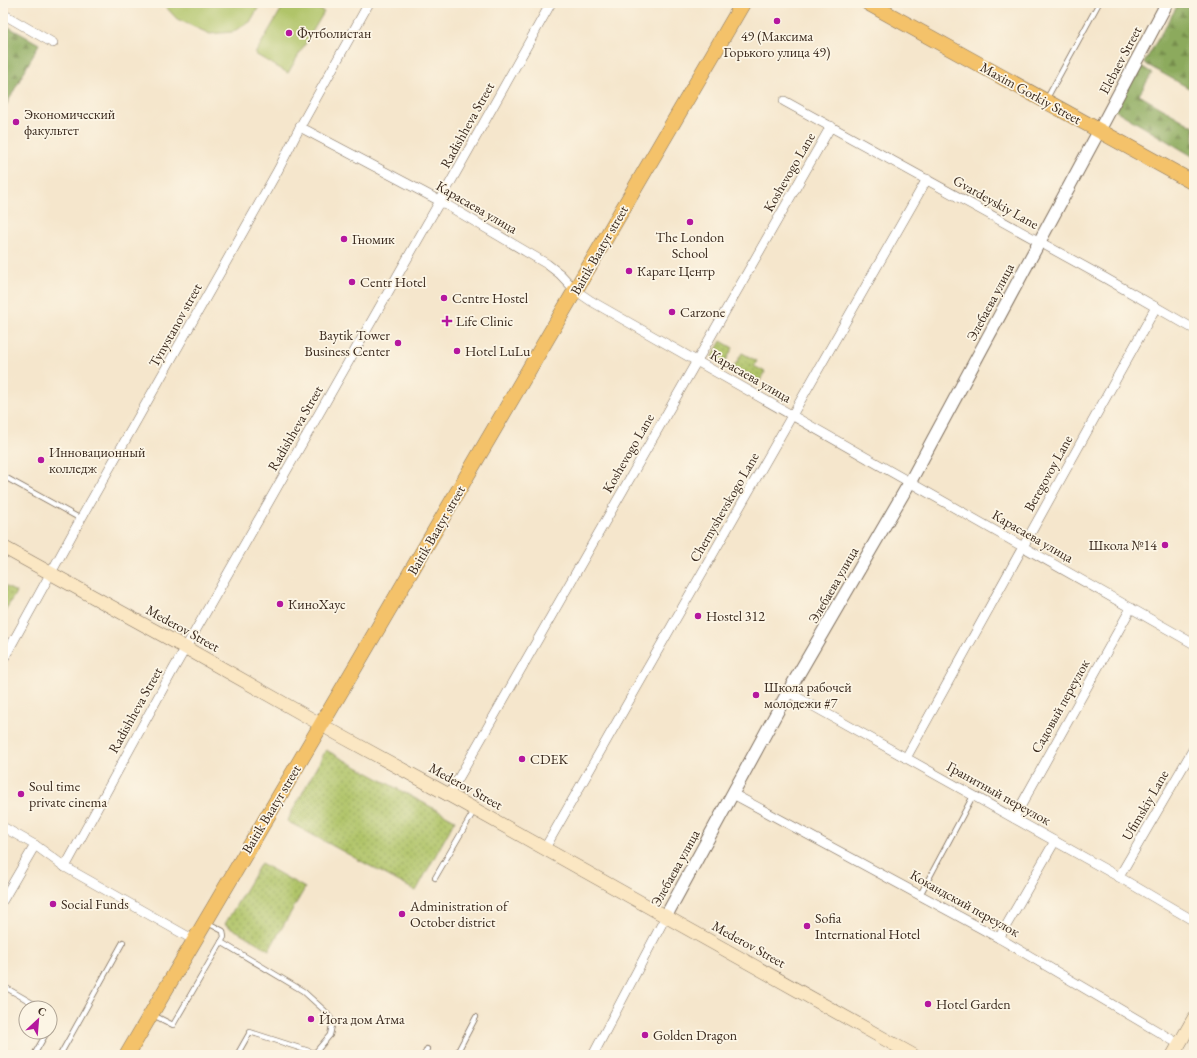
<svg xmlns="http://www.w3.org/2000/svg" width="1197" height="1058" viewBox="0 0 1197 1058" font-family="'EB Garamond',serif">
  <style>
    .green { fill: url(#green-dots); stroke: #767744 }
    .forest { fill: url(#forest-firs); stroke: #646a3e }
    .pitch { fill: #b0c469; stroke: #767744 }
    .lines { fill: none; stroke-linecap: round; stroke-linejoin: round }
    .service-casing { stroke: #7c6c5b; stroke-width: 6 }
    .minor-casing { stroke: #7c6c5b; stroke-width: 10 }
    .tertiary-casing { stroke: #7c6c5b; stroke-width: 14 }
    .secondary-casing { stroke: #7c6c5b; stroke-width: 14 }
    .primary-casing { stroke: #7c6c5b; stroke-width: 16 }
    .service { stroke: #fff; stroke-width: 4.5 }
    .minor { stroke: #fff; stroke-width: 9 }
    .tertiary { stroke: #fff; stroke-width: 12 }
    .secondary { stroke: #fbe7c3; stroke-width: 13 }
    .primary { stroke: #f4c26a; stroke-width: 15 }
    .poi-dot { fill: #b5179e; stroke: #fcf5e5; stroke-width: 1.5 }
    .labels { text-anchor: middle; stroke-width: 3.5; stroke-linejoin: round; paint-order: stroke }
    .poi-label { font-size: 14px; fill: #3b2a1e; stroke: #fcf5e5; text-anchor: start }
    .street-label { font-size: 14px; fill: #3b2a1e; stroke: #fcf5e5 }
  </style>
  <defs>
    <pattern id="green-dots" width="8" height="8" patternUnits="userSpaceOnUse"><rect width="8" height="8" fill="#b0c469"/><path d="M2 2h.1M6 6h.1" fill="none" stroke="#909f56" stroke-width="1.8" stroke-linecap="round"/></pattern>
    <pattern id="forest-firs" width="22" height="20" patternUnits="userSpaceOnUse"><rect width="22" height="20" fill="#8caa5d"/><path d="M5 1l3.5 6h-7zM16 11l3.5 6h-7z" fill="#748b4c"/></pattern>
  </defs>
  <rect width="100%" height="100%" fill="#fcf5e5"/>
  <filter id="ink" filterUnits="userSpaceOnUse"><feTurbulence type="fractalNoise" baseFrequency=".025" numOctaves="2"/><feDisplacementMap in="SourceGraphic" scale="8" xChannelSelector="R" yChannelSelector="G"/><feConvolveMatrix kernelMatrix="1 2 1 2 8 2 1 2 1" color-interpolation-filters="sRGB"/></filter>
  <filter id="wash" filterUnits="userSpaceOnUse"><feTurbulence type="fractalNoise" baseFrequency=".012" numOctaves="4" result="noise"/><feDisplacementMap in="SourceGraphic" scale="16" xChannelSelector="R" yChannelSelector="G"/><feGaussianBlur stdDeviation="0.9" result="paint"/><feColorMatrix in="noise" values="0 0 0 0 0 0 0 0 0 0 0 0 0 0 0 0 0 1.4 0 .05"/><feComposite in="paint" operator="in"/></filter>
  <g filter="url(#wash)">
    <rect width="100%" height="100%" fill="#f5e6cc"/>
    <g class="green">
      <path d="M721,341l12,7 -9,16 -12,-7z"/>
      <path d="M742,353l15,8 -3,5 11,6 -6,10 -26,-14z"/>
      <path d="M3,585l13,7 -12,21h-1z"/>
      <path d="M326,750l129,70 -39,71 -129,-70z"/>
      <path d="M261,863l44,25 -36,62 -44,-26z"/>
    </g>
    <g class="forest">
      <path d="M1179,3h15v88l-50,-28z"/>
      <path d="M3,24l36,20 -36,67z"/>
      <path d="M1138,64l14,9 -13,22 55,32v30l-79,-47z"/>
    </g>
    <g class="pitch">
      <path d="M164,3h97l-11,19 -18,10 -22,2 -33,-15 -12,-13z"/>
      <path d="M285,3h24l15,9 -36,61 -33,-19z"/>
    </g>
  </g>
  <g filter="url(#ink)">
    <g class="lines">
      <defs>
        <g id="service">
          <path d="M1046,100l53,-97"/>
          <path d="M3,476l78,43"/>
          <path d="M435,878l39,-67"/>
          <path d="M920,895l53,-99"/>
          <path d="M221,942l82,49 22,20 8,10 -3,14 -15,18 -65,-21 -13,23"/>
          <path d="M3,986l38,22"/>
          <path d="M153,1015l20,10 51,-88 -1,-6 -15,-8"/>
          <path d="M34,1055l13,-23"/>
          <path d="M60,1055l63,-113"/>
          <path d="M424,1055l3,-6"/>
          <path d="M456,1055l20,-38"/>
        </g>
        <g id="minor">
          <path d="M3,14l50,29"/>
          <path d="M784,101l321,177 89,51"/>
          <path d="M300,127l140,74 107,63 13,10 15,16 16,11 603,343"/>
          <path d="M3,660l71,-129 204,-361 22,-43 69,-124"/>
          <path d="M788,692l331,185 75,44"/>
          <path d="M906,758l250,-451"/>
          <path d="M733,794l266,144 180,106"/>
          <path d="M449,795l382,-669"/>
          <path d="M1014,818l117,-210"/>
          <path d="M3,827l32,18 30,22 129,73"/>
          <path d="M545,848l382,-669"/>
          <path d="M65,867l108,-197 267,-469 111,-198"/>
          <path d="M1119,877l75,-129"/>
          <path d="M3,900l32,-55"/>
          <path d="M999,938l56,-97"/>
          <path d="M593,1055l73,-139"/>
        </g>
        <path id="tertiary" d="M666,916l122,-224 122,-210 189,-351 68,-128"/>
        <g id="secondary">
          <path d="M3,547l183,101 157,89 106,58 464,260"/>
          <path d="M1173,1055l21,-37"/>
        </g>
        <g id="primary">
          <path d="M868,3l326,180"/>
          <path d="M127,1055l230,-391 386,-661"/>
        </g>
      </defs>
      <use href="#service" class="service-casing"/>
      <use href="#minor" class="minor-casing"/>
      <use href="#tertiary" class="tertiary-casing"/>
      <use href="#secondary" class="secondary-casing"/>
      <use href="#primary" class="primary-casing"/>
      <use href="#service" class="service"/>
      <use href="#minor" class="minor"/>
      <use href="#tertiary" class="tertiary"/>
      <use href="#secondary" class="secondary"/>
      <use href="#primary" class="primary"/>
    </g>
  </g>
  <g class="poi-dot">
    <circle cx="777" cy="21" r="4"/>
    <circle cx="289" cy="33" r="4"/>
    <circle cx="16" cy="122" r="4"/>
    <circle cx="690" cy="222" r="4"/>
    <circle cx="344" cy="239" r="4"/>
    <circle cx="629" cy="271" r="4"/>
    <circle cx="352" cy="282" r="4"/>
    <circle cx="444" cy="298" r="4"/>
    <circle cx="672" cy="312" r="4"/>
    <path d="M445 315h4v4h4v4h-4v4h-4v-4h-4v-4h4z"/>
    <circle cx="398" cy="343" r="4"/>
    <circle cx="457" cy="351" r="4"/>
    <circle cx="41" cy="460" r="4"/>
    <circle cx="1165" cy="545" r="4"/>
    <circle cx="280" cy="604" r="4"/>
    <circle cx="698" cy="616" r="4"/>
    <circle cx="756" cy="695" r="4"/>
    <circle cx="522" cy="759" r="4"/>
    <circle cx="21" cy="794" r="4"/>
    <circle cx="53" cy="904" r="4"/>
    <circle cx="402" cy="914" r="4"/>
    <circle cx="807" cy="926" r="4"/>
    <circle cx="928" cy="1004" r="4"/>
    <circle cx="311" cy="1019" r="4"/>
    <circle cx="645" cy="1035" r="4"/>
  </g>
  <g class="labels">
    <g class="poi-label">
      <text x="297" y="38">Футболистан</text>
      <text x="777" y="41" text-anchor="middle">49 (Максима<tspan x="777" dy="16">Горького улица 49)</tspan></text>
      <text x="24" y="119">Экономический<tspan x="24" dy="16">факультет</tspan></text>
      <text x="690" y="242" text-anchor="middle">The London<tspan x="690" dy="16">School</tspan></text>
      <text x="352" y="244">Гномик</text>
      <text x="637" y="276">Карате Центр</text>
      <text x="360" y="287">Centr Hotel</text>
      <text x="452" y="303">Centre Hostel</text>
      <text x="680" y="317">Carzone</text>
      <text x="456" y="326">Life Clinic</text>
      <text x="390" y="340" text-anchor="end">Baytik Tower<tspan x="390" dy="16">Business Center</tspan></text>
      <text x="465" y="356">Hotel LuLu</text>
      <text x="49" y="457">Инновационный<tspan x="49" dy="16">колледж</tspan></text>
      <text x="1157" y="550" text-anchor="end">Школа №14</text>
      <text x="288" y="609">КиноХаус</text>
      <text x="706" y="621">Hostel 312</text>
      <text x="764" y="692">Школа рабочей<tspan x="764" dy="16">молодежи #7</tspan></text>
      <text x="530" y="764">CDEK</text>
      <text x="29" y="791">Soul time<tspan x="29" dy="16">private cinema</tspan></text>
      <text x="61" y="909">Social Funds</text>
      <text x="410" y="911">Administration of<tspan x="410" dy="16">October district</tspan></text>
      <text x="815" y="923">Sofia<tspan x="815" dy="16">International Hotel</tspan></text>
      <text x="936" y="1009">Hotel Garden</text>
      <text x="319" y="1024">Йога дом Атма</text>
      <text x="653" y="1040">Golden Dragon</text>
    </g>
    <g class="street-label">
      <text transform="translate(1120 60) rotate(-62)" y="5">Elebaev Street</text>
      <text transform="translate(1031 93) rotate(29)" y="5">Maxim Gorkiy Street</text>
      <text transform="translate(467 125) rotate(-61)" y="5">Radishheva Street</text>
      <text transform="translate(789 172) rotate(-60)" y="5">Koshevogo Lane</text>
      <text transform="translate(996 202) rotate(29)" y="5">Gvardeyskiy Lane</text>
      <text transform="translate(477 207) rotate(30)" y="5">Карасаева улица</text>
      <text transform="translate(599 250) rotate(-60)" y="5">Baitik Baatyr street</text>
      <text transform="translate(990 302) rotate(-62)" y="5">Элебаева улица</text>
      <text transform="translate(175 325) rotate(-61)" y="5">Tynystanov street</text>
      <text transform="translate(751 376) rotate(30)" y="5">Карасаева улица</text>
      <text transform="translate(295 428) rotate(-60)" y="5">Radishheva Street</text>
      <text transform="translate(628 453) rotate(-60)" y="5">Koshevogo Lane</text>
      <text transform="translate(1048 473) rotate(-61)" y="5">Beregovoy Lane</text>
      <text transform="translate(724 507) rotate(-60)" y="5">Chernyshevskogo Lane</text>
      <text transform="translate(436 530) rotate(-60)" y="5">Baitik Baatyr street</text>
      <text transform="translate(1033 536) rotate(30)" y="5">Карасаева улица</text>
      <text transform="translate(833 585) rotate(-60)" y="5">Элебаева улица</text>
      <text transform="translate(183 628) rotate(29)" y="5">Mederov Street</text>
      <text transform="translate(1060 706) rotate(-61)" y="5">Садовый переулок</text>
      <text transform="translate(135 710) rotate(-61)" y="5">Radishheva Street</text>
      <text transform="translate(466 786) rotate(29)" y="5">Mederov Street</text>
      <text transform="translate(999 793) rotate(29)" y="5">Гранитный переулок</text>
      <text transform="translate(1145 805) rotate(-60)" y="5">Ufimskiy Lane</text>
      <text transform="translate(271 809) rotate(-59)" y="5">Baitik Baatyr street</text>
      <text transform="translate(675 868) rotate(-61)" y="5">Элебаева улица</text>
      <text transform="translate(965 903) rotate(29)" y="5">Кокандский переулок</text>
      <text transform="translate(749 944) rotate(29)" y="5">Mederov Street</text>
    </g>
  </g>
  <rect width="1197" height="1058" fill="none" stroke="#fcf5e5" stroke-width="16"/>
  <g transform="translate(38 1020) rotate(26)"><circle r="19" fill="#fcf5e5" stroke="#afa495"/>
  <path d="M0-3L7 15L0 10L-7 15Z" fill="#b5179e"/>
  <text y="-6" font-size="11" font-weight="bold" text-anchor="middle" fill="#3b2a1e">С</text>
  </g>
</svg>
